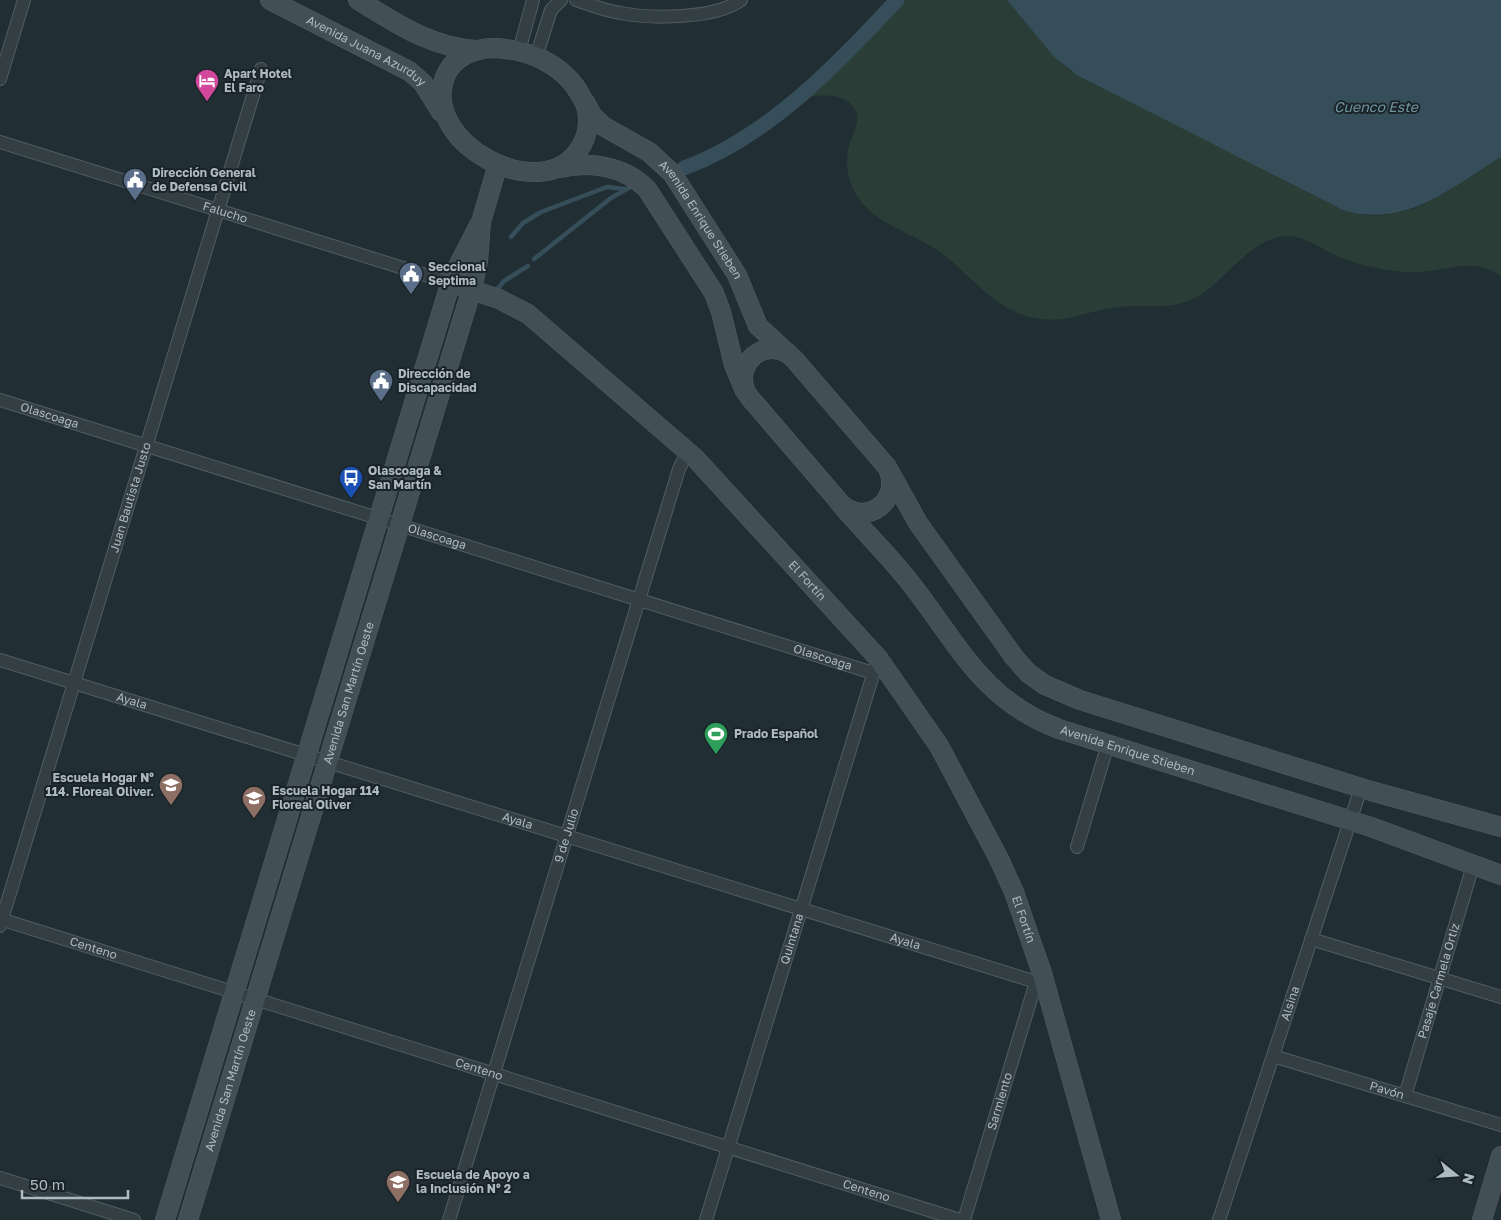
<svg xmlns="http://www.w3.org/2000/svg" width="1501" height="1220" viewBox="0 0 1501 1220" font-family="'Golos Text',sans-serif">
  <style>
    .green { fill: #2a3d37 }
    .water { fill: #364e59 }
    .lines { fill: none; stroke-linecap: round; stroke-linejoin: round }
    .stream { stroke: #364e59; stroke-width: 4.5 }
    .canal { stroke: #364e59; stroke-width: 15 }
    .street-casing { stroke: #525d62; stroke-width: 14 }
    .secondary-casing { stroke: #525d62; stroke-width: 20 }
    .street { stroke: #343f44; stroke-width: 12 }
    .secondary { stroke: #434f56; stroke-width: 19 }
    .labels { text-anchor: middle; stroke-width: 4; stroke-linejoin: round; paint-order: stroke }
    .street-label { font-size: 12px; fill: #aebac1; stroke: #1a2428 }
    .poi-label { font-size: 12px; font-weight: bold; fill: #aebac1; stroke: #1a2428; text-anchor: start }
    .water-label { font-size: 14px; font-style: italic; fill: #7194a2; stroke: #1a2428 }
  </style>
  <rect width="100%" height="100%" fill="#212e33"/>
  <path class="green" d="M897,0h110l41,50 21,20 295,145c53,5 94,-31 137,-58v119c-26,-19 -52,-6 -80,-4 -13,1 -27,-1 -40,-3 -16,-3 -34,-8 -50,-16 -17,-8 -32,-21 -52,-16 -31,7 -52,40 -77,57 -28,19 -58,9 -89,14 -25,3 -47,15 -73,11 -45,-6 -67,-43 -100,-67 -30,-21 -75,-30 -89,-68 -4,-11 -5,-22 -3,-34 2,-13 15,-29 6,-42 -12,-18 -39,-12 -57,-10l65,-61z"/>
  <path class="water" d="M1007,0h494v157c-50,31 -95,72 -158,53l-266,-135 -23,-18z"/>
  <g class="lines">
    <g class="stream">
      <path d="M511,237l12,-14 18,-11 66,-25 17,2"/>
      <path d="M534,259l77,-61 21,-12"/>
      <path d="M494,293l10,-12 24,-15"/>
    </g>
    <path class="canal" d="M684,168c84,-31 153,-103 213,-168"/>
    <defs>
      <g id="street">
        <path d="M576,0c15,5 29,11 45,13 30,6 95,6 120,-13"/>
        <path d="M519,51l14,-51"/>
        <path d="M536,57l15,-47 10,-10"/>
        <path d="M0,79l24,-79"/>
        <path id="s1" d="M0,142l451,141"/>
        <path id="s2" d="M0,400l873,273"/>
        <path id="s3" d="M0,660l1036,322"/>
        <path d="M1077,847l31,-103"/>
        <path id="s4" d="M0,919l960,301"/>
        <path id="s5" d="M0,926l261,-857"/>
        <path d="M1311,939l190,58"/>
        <path id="s6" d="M1273,1056l228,69"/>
        <path id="s7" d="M1405,1096l68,-231"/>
        <path d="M0,1178l134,42"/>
        <path id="s8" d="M449,1220l230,-751 9,-18"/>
        <path id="s9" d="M706,1220l170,-555"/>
        <path id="s10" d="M964,1220l72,-238"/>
        <path id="s11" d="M1219,1220l142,-432"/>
      </g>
      <g id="secondary">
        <path id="s12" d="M270,0l139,71 14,12 18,29"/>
        <path d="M358,0c38,23 73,48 119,50"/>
        <path d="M490,48c37,0 75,16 92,50 10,16 7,38 -4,53 -38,55 -158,-8 -133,-74 8,-20 26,-27 45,-29z"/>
        <path id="s13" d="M585,102l7,13 11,11 46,26 23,21 65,102 21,51 36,33 93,108 31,56 96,134 14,16 17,12 35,15 291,91 130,36"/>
        <path d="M560,168c31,-7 64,-2 87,21l67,104 7,19 13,53 11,26"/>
        <path id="s14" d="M451,283l48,16 29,15 167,144 183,200 61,88 60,113 15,33 28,81 69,247"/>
        <path d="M789,354c-30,-18 -60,17 -39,44l92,107c25,21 58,-4 47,-34"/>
        <path id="s15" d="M839,502c23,28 51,54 73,83 46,59 71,116 147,144l312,98 130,48"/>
        <path d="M165,1220l287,-942 27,-53"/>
        <path id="s16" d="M188,1220l285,-935 5,-24 3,-39 17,-58"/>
        <path d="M1482,1220l19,-64"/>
      </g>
    </defs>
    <use href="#street" class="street-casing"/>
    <use href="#secondary" class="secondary-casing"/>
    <use href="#street" class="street"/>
    <use href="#secondary" class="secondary"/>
  </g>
  <defs>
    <symbol id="hotel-pin" viewBox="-11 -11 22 30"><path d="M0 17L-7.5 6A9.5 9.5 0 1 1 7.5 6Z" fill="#d1479c" stroke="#1a2428"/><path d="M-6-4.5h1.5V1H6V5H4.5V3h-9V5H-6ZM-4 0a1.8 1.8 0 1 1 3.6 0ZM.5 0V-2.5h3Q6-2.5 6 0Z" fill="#fff"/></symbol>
    <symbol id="civic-pin" viewBox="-11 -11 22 30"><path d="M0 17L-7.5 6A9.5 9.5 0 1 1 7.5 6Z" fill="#5c6f8a" stroke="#1a2428"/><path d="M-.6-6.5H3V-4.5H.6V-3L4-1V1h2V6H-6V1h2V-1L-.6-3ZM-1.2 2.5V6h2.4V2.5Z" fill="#fff"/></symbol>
    <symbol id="bus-pin" viewBox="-11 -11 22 30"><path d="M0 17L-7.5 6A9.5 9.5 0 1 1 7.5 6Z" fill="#1a4fb4" stroke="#1a2428"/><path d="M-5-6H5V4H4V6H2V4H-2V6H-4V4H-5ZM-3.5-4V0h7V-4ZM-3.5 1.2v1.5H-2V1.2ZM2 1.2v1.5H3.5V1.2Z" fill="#fff"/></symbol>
    <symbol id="stadium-pin" viewBox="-11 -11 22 30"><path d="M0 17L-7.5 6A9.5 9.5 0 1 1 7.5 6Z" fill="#2e9e5b" stroke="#1a2428"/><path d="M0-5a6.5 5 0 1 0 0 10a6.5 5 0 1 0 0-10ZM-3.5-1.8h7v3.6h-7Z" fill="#fff"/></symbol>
    <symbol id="school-pin" viewBox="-11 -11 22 30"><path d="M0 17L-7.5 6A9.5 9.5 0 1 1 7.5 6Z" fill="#8d6e63" stroke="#1a2428"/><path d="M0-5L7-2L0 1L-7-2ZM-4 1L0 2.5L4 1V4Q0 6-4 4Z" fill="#fff"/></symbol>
  </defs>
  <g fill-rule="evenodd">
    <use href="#hotel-pin" x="193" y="67" width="28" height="38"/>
    <use href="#civic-pin" x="121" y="166" width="28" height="38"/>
    <use href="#civic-pin" x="397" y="260" width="28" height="38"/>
    <use href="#civic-pin" x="367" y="367" width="28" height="38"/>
    <use href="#bus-pin" x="337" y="464" width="28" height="38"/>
    <use href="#stadium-pin" x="702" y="720" width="28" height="38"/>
    <use href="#school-pin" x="157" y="771" width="28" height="38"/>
    <use href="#school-pin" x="240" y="784" width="28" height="38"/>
    <use href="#school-pin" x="384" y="1168" width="28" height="38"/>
  </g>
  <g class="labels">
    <g class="street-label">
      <text dy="4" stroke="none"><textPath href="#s12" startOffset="109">Avenida Juana Azurduy</textPath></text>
      <text dy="4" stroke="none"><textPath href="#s1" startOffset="236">Falucho</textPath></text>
      <text dy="4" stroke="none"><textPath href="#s13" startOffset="169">Avenida Enrique Stieben</textPath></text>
      <text dy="4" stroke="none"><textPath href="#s2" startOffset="52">Olascoaga</textPath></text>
      <text dy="4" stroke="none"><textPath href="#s5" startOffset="448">Juan Bautista Justo</textPath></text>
      <text dy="4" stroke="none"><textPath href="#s2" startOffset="458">Olascoaga</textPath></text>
      <text dy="4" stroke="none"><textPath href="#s14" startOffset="470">El Fortín</textPath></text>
      <text dy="4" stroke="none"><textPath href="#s2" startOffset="862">Olascoaga</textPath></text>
      <text dy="4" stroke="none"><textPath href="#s16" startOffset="551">Avenida San Martín Oeste</textPath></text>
      <text dy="4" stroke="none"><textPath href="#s3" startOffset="138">Ayala</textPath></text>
      <text dy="4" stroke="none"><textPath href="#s15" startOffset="392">Avenida Enrique Stieben</textPath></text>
      <text dy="4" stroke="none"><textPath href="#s3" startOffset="542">Ayala</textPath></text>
      <text dy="4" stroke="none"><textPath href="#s8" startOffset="402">9 de Julio</textPath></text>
      <text dy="4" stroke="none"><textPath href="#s14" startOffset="875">El Fortín</textPath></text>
      <text dy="4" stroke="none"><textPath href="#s9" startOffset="294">Quintana</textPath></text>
      <text dy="4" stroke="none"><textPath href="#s3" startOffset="948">Ayala</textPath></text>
      <text dy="4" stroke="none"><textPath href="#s4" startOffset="98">Centeno</textPath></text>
      <text dy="4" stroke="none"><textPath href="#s7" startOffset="120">Pasaje Carmela Ortiz</textPath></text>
      <text dy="4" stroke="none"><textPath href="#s11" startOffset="228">Alsina</textPath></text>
      <text dy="4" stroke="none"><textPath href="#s4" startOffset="502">Centeno</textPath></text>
      <text dy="4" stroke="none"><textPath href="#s16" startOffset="146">Avenida San Martín Oeste</textPath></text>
      <text dy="4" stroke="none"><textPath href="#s6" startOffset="119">Pavón</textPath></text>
      <text dy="4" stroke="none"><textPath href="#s10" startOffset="124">Sarmiento</textPath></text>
      <text dy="4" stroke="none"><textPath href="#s4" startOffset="908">Centeno</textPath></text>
    </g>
    <g class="poi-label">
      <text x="224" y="78">Apart Hotel<tspan x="224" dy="14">El Faro</tspan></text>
      <text x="152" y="177">Dirección General<tspan x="152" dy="14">de Defensa Civil</tspan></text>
      <text x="428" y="271">Seccional<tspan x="428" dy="14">Septima</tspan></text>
      <text x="398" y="378">Dirección de<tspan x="398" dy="14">Discapacidad</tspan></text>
      <text x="368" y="475">Olascoaga &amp;<tspan x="368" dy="14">San Martín</tspan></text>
      <text x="734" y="738">Prado Español</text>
      <text x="154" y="782" text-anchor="end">Escuela Hogar N°<tspan x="154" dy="14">114. Floreal Oliver.</tspan></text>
      <text x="272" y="795">Escuela Hogar 114<tspan x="272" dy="14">Floreal Oliver</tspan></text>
      <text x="416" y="1179">Escuela de Apoyo a<tspan x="416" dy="14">la Inclusión N° 2</tspan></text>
    </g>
    <g class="water-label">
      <text x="1376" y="112">Cuenco Este</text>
    </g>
  </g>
  <g transform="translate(1456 1175) rotate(107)" stroke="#1a2428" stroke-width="4" paint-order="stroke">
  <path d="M0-4L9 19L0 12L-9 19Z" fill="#aebac1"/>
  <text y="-8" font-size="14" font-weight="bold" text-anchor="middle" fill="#aebac1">N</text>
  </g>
  <path d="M22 1190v8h106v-8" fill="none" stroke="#aebac1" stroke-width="2.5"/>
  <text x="30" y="1190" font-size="15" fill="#aebac1" stroke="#1a2428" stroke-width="4" paint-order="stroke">50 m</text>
</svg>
